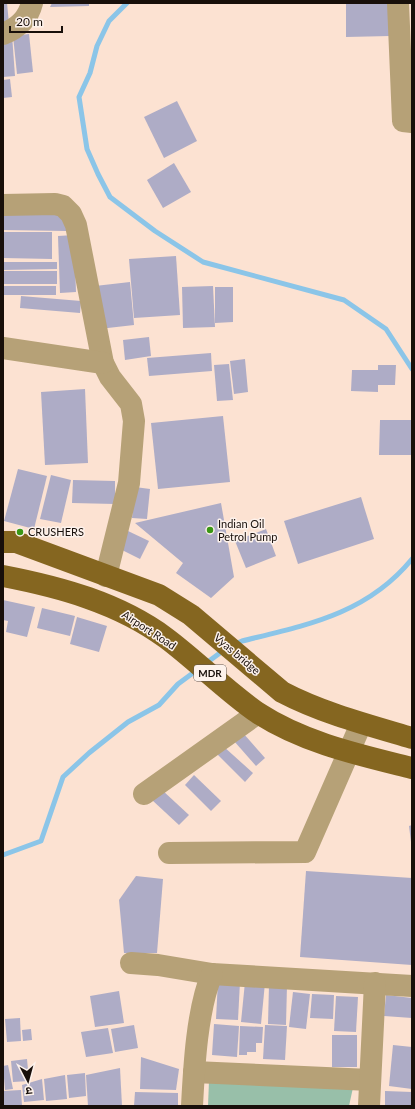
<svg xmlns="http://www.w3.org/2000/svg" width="415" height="1109" viewBox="0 0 415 1109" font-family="Lato,'Noto Sans Devanagari',sans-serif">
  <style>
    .green { fill: #98bfa9 }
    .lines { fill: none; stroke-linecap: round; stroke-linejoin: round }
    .stream { stroke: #8bc5e8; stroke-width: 5 }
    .building { fill: #aeacc6 }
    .minor { stroke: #b6a177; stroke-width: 22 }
    .major { stroke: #856620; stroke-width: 22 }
    .poi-dot { fill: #3a9715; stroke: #fdf2ec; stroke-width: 1.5 }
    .labels { text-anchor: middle; stroke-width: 3; stroke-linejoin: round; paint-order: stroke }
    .shield { fill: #fdf2ec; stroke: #5d534e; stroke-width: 1 }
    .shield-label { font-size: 10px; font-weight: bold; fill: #180f0a }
    .poi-label { font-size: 11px; fill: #180f0a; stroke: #fdf2ec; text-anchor: start }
    .street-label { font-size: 11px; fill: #180f0a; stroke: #fdf2ec }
  </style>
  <rect width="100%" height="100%" fill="#fce2d2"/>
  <path class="green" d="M209,1081l145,2 -5,23h-141z"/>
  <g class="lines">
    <g class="stream">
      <path d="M127,3l-18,18 -12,25 -7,27 -11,24 8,52 11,25 12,23 45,34 48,31 141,38 42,29 26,40"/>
      <path d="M235,644l7,-3c65,-16 125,-27 170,-82"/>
      <path d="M205,664l19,-14"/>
      <path d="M3,855l38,-14 22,-64 26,-24 39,-31 31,-17 19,-21 19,-14"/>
    </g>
  </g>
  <g class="building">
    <path d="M3,3h4l2,21h-6z"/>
    <path d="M52,3h37v3l-39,1z"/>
    <path d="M346,3h43l1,33 -44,1z"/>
    <path d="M29,34l4,38 -16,2 -4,-38z"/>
    <path d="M3,35h9l3,41 -12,1z"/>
    <path d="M10,79l2,18 -9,1v-18z"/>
    <path d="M177,101l20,40 -33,17 -20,-41z"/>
    <path d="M174,163l17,29 -28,16 -16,-28z"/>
    <path d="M3,211l64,1 -1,19 -63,-1z"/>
    <path d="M3,232h49v27l-49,-1z"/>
    <path d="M74,235l2,57 -16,1 -2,-57z"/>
    <path d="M176,256l4,59 -46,3 -5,-59z"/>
    <path d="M3,262h54v7l-54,1z"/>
    <rect x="3" y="271" width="54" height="13"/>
    <path d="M130,282l4,43 -35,4 -4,-43z"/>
    <rect x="3" y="286" width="53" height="9"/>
    <path d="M213,286l2,41 -32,1 -1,-41z"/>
    <path d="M215,287h18v35l-18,1z"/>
    <path d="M21,296l60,5 -1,12 -60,-5z"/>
    <path d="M149,337l2,19 -26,4 -2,-20z"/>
    <path d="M211,353l1,18 -63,5 -2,-18z"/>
    <path d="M245,359l3,33 -14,2 -4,-33z"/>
    <path d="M229,364l4,36 -16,1 -3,-36z"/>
    <path d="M378,365h18l-1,20h-17v7l-27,-1 1,-21h26z"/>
    <path d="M85,389l3,74 -43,2 -4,-73z"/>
    <path d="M223,416l7,66 -72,7 -7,-66z"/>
    <path d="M380,420h32v35h-33z"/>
    <path d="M18,469l29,7 -13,53 -30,-8z"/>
    <path d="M51,475l20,5 -10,43 -21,-4z"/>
    <path d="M73,480l42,1v23l-43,-1z"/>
    <path d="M135,487l15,2 -3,30 -15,-1z"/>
    <path d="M361,497l13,42 -76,25 -14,-43z"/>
    <path d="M221,503l13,74 -23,21 -35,-25 7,-10 -48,-40z"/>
    <path d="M266,529l10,27 -30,12 -11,-27z"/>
    <path d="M128,531l21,10 -9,18 -20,-10z"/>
    <path d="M3,600l32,7 -8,30 -21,-5 2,-11 -5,-1z"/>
    <path d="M42,608l33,8 -5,20 -33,-8z"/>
    <path d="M77,617l30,9 -8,26 -29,-8z"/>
    <path d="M243,733l22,25 -9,8 -22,-25z"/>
    <path d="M223,746l30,27 -8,9 -29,-29z"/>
    <path d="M194,775l27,26 -10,10 -26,-26z"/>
    <path d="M162,790l27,25 -10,10 -27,-25z"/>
    <path d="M412,825v17h-1l-2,-16z"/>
    <path d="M306,871l106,7v87l-112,-8z"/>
    <path d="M136,876l27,3 -6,74h-33l-5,-53z"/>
    <path d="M218,981l22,1 -2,38 -22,-1z"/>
    <path d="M245,982l20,1 -4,41 -20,-2z"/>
    <path d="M269,985h18l-1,40 -18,-1z"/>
    <path d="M119,991l5,32 -29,4 -5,-31z"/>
    <path d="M293,992l17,2 -4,35 -17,-2z"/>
    <path d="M312,994l22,1 -1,24 -23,-1z"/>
    <path d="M386,995l26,3v20l-28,-2z"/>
    <path d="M336,996l22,1 -2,35 -22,-1z"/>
    <path d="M20,1018l1,23 -14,1 -2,-23z"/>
    <path d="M214,1024l25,2 -2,31 -25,-2z"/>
    <path d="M134,1025l4,23 -23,4 -4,-23z"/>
    <path d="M265,1025l22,1 -2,34 -22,-1z"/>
    <path d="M240,1026l23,1 -1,16h-6v9h-9v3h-8z"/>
    <path d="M108,1028l5,25 -27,4 -5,-25z"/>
    <path d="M31,1029l1,11 -9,1 -1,-11z"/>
    <rect x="332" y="1035" width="25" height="32"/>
    <path d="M393,1045l19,2v42l-23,-3z"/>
    <path d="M141,1057l38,12 -3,21 -36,-1z"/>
    <path d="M27,1059l2,22 -16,1 -2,-21z"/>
    <path d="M8,1065l5,24 -8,1 -2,-24z"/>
    <path d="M120,1068l2,38h-34l-2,-31z"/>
    <path d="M85,1073l1,23 -17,2 -2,-23z"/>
    <path d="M65,1075l2,24 -21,2 -2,-22z"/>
    <path d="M42,1079l2,21 -20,2 -2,-17z"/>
    <path d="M21,1090l1,16h-19v-15z"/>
    <path d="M385,1091l27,1v14h-27z"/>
    <path d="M135,1092l43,1v13h-44z"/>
  </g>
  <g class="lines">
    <g class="minor">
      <path d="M398,3l5,118 9,1"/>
      <path d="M3,34c15,-6 25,-15 29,-31"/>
      <path d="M3,205l52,-1 8,2 8,8 5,11 27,138 7,14 21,27 3,17 -5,62 -23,93"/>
      <path d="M3,348l100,15"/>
      <path d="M144,794l114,-81"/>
      <path d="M169,853l136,-1 56,-128"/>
      <path d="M131,963l27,2 54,9 200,12"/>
      <path d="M194,1072l176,8"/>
      <path d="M192,1106c2,-39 5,-97 20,-132"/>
      <path d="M369,1106l6,-123"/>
    </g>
    <g class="major">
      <path d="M3,542h13l143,53 32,20 91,77c40,21 86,33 130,46"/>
      <path d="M3,576c57,11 116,27 163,62 32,24 60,53 92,75 46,30 102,42 154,55"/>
    </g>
  </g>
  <g class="poi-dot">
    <circle cx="210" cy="530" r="4"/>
    <circle cx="20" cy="532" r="4"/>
  </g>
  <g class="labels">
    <rect class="shield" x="194" y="665" width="32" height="16" rx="3"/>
    <g class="shield-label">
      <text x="210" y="677">MDR</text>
    </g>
    <g class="poi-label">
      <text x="218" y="528">Indian Oil<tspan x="218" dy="13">Petrol Pump</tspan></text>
      <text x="28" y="536">CRUSHERS</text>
    </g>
    <g class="street-label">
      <text transform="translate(149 630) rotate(33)" y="4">Airport Road</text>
      <text transform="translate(237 654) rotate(40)" y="4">Vyas bridge</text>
    </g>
  </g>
  <rect width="415" height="1109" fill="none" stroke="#180f0a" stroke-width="8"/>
  <g transform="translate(28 1081) rotate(174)" stroke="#fdf2ec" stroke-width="3" paint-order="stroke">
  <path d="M0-3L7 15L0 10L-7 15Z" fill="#180f0a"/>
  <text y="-6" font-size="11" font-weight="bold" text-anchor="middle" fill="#180f0a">उ</text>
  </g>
  <path d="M10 26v6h52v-6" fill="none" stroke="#180f0a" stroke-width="2"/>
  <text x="16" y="26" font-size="12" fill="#180f0a" stroke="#fdf2ec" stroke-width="3" paint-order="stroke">20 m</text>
</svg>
